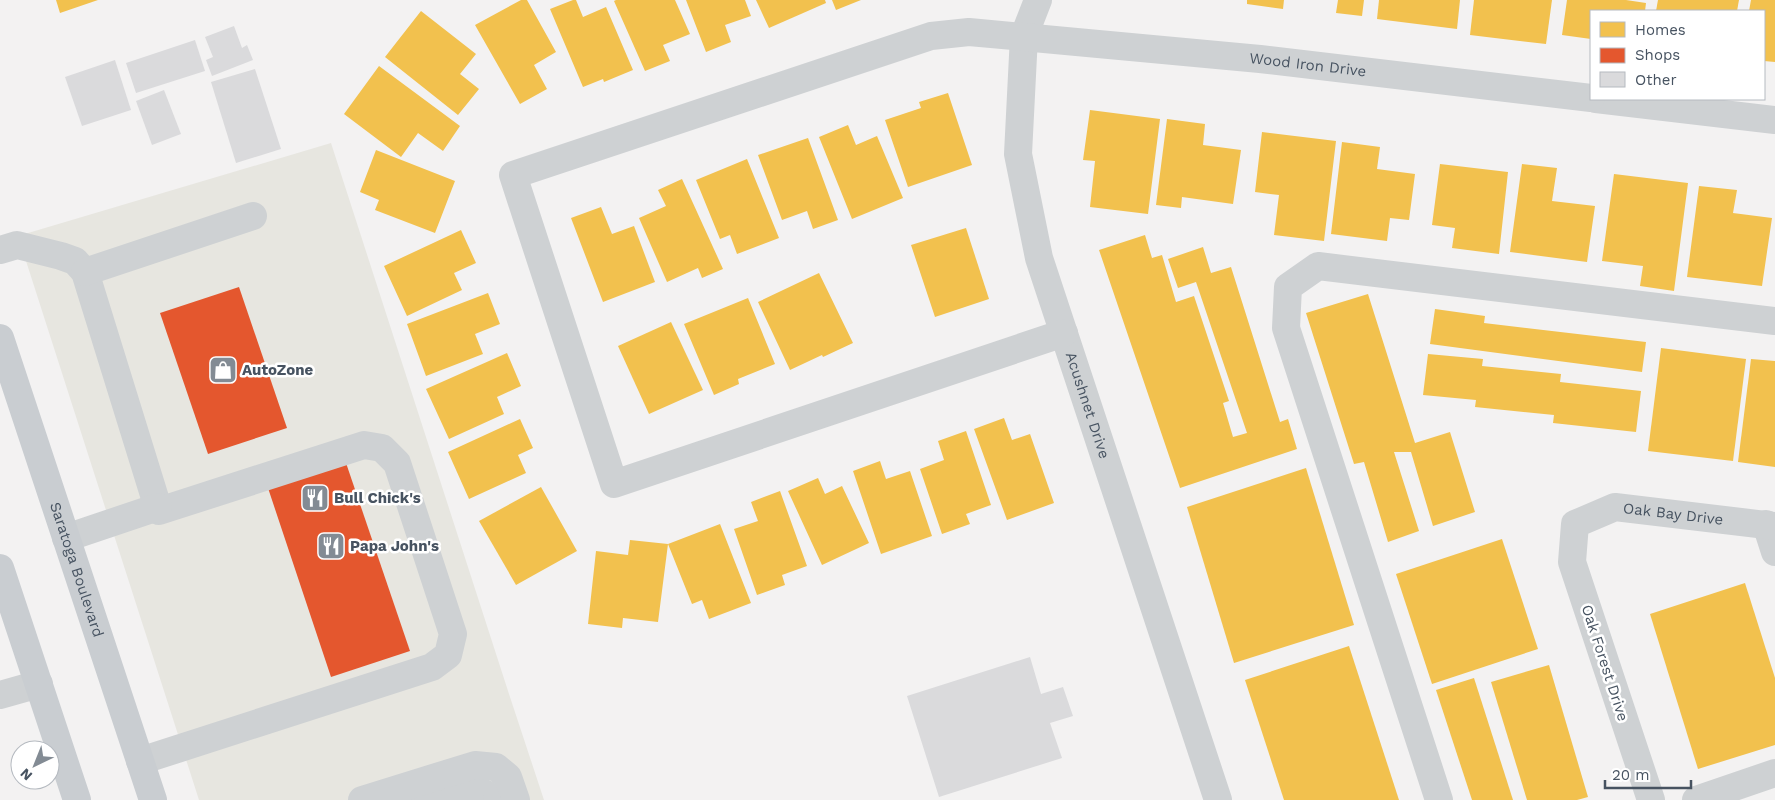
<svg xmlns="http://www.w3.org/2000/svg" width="1775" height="800" viewBox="0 0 1775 800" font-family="'Work Sans',sans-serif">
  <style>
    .commercial { fill: #e7e6e0 }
    .homes { fill: #f2c14e }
    .shops { fill: #e4572e }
    .building { fill: #dadadc }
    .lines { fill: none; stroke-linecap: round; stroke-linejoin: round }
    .minor { stroke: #ced1d3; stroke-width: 28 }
    .major { stroke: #c9cdd1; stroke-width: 28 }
    .labels { text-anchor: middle; stroke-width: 5; stroke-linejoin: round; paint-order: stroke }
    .street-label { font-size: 15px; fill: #475361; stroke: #fff }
    .poi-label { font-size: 15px; font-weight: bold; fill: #475361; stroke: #fff; text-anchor: start }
  </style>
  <rect width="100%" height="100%" fill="#f3f2f2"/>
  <path class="commercial" d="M331,143l178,551 35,106h-345l-181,-564z"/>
  <g class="homes">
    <path d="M56,0h42l-38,13z"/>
    <path d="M521,0h6l29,52 -22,13 13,24 -27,15 -45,-79z"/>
    <path d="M573,0h3l7,17 23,-10 27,63 -29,12 -1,-3 -20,8 -33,-78z"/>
    <path d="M616,0h59l15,34 -27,11 7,16 -25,10 -31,-70z"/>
    <path d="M686,0h59l6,16 -26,9 6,17 -25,10z"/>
    <path d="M756,0h69l1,3 -57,25z"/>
    <path d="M832,0h29l-25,10z"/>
    <path d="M1247,0h37l-1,9 -36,-5z"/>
    <path d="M1338,0h26l-2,16 -26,-3z"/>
    <path d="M1379,0h81l-3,29 -80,-10z"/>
    <path d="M1474,0h78l-6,44 -76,-9z"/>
    <path d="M1567,0h59l20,3 -1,8h-54v28l-29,-4z"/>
    <path d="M1658,0h81l-2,11h-81z"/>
    <path d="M1751,0h24v62l-11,-1v-50h-15z"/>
    <path d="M421,11l55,43 -16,20 19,15 -21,26 -73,-58z"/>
    <path d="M379,66l81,60 -17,25 -25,-18 -17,24 -57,-43z"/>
    <path d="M948,93l24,72 -64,22 -23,-67 36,-12 -2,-6z"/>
    <path d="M1090,110l70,9 -12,95 -58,-7 5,-46 -12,-1z"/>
    <path d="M1167,119l38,5 -2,21 38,5 -8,54 -51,-7 -1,11 -25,-3z"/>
    <path d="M848,125l8,20 21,-9 26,62 -51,21 -33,-82z"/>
    <path d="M1262,132l74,9 -12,100 -50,-6 5,-40 -24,-3z"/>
    <path d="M808,138l30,82 -25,9 -6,-18 -25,9 -24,-65z"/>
    <path d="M1342,142l38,5 -3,22 38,5 -6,46 -19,-2 -3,23 -56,-7z"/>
    <path d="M376,150l79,31 -20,52 -60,-23 4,-10 -19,-8z"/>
    <path d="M747,159l32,79 -42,16 -7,-19 -10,4 -24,-59z"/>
    <path d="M1440,164l68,8 -9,82 -47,-6 3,-20 -23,-3z"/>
    <path d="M1522,164l35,4 -5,33 43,5 -8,56 -77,-10z"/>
    <path d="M1614,174l74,9 -14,108 -34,-5 3,-20 -41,-5z"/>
    <path d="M682,179l41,90 -21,9 -4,-10 -31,14 -28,-64 27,-12 -8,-16z"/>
    <path d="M1699,186l38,4 -4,23 39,5 -10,68 -75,-9z"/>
    <path d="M601,207l11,27 22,-8 21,56 -52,20 -32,-84z"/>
    <path d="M966,228l23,71 -54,18 -24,-72z"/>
    <path d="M461,230l15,33 -22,10 8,17 -55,26 -23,-50z"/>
    <path d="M1145,235l7,23 10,-3 14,47 18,-6 35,105 -6,2 10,34 14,-4 -51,-151 -18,6 -10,-29 35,-12 8,26 20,-6 49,155 8,-3 9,30 -117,39 -81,-238z"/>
    <path d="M819,273l34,70 -30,14 -1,-2 -32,15 -32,-68z"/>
    <path d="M488,293l12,31 -25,10 8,20 -57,22 -19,-52z"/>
    <path d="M1368,294l47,149 35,-11 25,80 -42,14 -22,-74h-17l25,79 -31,11 -24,-80 -10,2 -48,-151z"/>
    <path d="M748,298l27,66 -37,15 1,5 -25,11 -30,-71z"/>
    <path d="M1435,309l50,7 -1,7 162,19 -4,30 -212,-28z"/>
    <path d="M671,322l32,68 -54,24 -31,-68z"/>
    <path d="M1661,348l85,11 -13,102 -85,-10z"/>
    <path d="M507,353l14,33 -24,11 7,17 -55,25 -23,-50z"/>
    <path d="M1428,354l55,5 -1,7 79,8 -1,8 81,9 -5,41 -83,-9 1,-8 -79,-8 1,-7 -53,-5z"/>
    <path d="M1751,359l24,2v106l-37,-5z"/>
    <path d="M1004,418l8,22 18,-6 24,69 -47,17 -33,-91z"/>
    <path d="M520,419l13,29 -15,7 8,18 -57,26 -21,-47z"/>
    <path d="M966,431l25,74 -25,9 4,10 -28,10 -22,-65 24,-9 -6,-19z"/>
    <path d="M880,461l6,18 24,-8 22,65 -51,18 -28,-83z"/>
    <path d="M1306,468l48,157 -120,38 -47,-156z"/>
    <path d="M818,478l7,16 17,-8 27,57 -47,22 -34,-74z"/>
    <path d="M541,487l36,64 -61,34 -37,-64z"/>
    <path d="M780,491l27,75 -25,9 3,10 -28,10 -23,-66 24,-8 -7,-19z"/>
    <path d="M720,524l31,79 -42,16 -7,-19 -10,4 -24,-60z"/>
    <path d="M1502,539l36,110 -106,35 -36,-110z"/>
    <path d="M630,540l38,4 -10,78 -35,-4 -1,10 -34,-4 8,-73 32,4z"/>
    <path d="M1745,583l30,95v67l-77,24 -48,-155z"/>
    <path d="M1349,646l50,154h-115l-39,-120z"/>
    <path d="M1549,665l39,132 -11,3h-50l-36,-118z"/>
    <path d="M1474,678l39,122h-41l-36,-110z"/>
  </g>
  <g class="shops">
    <path d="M239,287l48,141 -79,26 -48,-141z"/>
    <path d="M345,460l65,191 -79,26 -63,-189z"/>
  </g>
  <g class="building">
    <path d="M234,26l8,22 5,-3 6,15 -41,16 -6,-16 7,-3 -8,-20z"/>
    <path d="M195,40l10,31 -69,22 -10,-30z"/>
    <path d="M115,60l16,50 -49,16 -17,-49z"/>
    <path d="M255,69l26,80 -45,14 -25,-81z"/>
    <path d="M164,90l17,44 -29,11 -16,-44z"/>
    <path d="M1030,657l11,37 22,-7 10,29 -23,7 12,35 -123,39 -32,-101z"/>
  </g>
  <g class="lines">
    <g class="minor">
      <path id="s1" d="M1038,0l-14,36 -6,118 21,104 179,542"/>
      <path d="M1596,99l179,21"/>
      <path d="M0,250l17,-5 44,11 14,5 10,11 74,239 205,-66 18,3 15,15 56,171 -5,21 -16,12 -292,94"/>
      <path d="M85,272l168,-56"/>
      <path id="s2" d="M1064,333l-450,151 -101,-309 418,-139 38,-4 291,27 331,39"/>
      <path d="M1766,524l9,28"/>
      <path d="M66,538l92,-31"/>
      <path d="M0,695l39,-11"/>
      <path d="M453,788c14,0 30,1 40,12"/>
      <path d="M418,795l26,-8 21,8 5,5"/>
      <path d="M362,800l113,-35 21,2 12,10 8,23"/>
      <path d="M1439,800l-153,-472 2,-41 30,-21 457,55"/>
      <path id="s3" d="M1651,800l-79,-238 3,-38 40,-17 160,19"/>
      <path d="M1696,800l79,-27"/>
    </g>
    <g class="major">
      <path id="s4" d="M0,338l153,462"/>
      <path d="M0,568l77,232"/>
    </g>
  </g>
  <defs>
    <symbol id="shop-square" viewBox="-11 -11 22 22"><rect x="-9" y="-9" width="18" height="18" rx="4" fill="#838b94" stroke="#fff"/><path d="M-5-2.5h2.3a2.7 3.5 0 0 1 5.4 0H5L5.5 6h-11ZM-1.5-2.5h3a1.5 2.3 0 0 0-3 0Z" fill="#fff"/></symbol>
    <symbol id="restaurant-square" viewBox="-11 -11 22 22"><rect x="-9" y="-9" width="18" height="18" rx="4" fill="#838b94" stroke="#fff"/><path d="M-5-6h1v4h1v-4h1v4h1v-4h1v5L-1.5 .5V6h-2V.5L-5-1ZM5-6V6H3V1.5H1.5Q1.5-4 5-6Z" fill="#fff"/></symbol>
  </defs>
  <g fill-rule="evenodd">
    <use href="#shop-square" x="207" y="354" width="32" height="32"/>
    <use href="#restaurant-square" x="299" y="482" width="32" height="32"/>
    <use href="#restaurant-square" x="315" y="530" width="32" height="32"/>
  </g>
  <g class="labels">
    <g class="street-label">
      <text dy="5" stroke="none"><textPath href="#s2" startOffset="1619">Wood Iron Drive</textPath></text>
      <text dy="5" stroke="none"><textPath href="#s1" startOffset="418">Acushnet Drive</textPath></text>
      <text dy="5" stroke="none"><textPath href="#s3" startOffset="391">Oak Bay Drive</textPath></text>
      <text dy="5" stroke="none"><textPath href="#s4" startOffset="244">Saratoga Boulevard</textPath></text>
      <text transform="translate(1605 663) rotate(72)" y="5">Oak Forest Drive</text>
    </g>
    <g class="poi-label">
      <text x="242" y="375">AutoZone</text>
      <text x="334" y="503">Bull Chick's</text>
      <text x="350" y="551">Papa John's</text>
    </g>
  </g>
  <rect x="1590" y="10" width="175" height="90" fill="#ffffff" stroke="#b5bac0"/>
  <rect x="1600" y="22" width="25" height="15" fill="#f2c14e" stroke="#b5bac0"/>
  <text x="1635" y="35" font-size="15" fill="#475361">Homes</text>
  <rect x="1600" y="48" width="25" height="15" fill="#e4572e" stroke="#b5bac0"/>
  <text x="1635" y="60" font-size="15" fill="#475361">Shops</text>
  <rect x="1600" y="72" width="25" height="15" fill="#dadadc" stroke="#b5bac0"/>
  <text x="1635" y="85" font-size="15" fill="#475361">Other</text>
  <g transform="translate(35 765) rotate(223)"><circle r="24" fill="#ffffff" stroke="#b5bac0"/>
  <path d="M0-4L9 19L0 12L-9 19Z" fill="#838b94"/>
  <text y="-8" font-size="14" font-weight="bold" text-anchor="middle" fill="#475361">N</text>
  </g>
  <path d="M1605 780v8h86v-8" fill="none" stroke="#475361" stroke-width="2.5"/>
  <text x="1612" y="780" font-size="15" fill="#475361" stroke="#ffffff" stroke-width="4" paint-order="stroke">20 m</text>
</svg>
